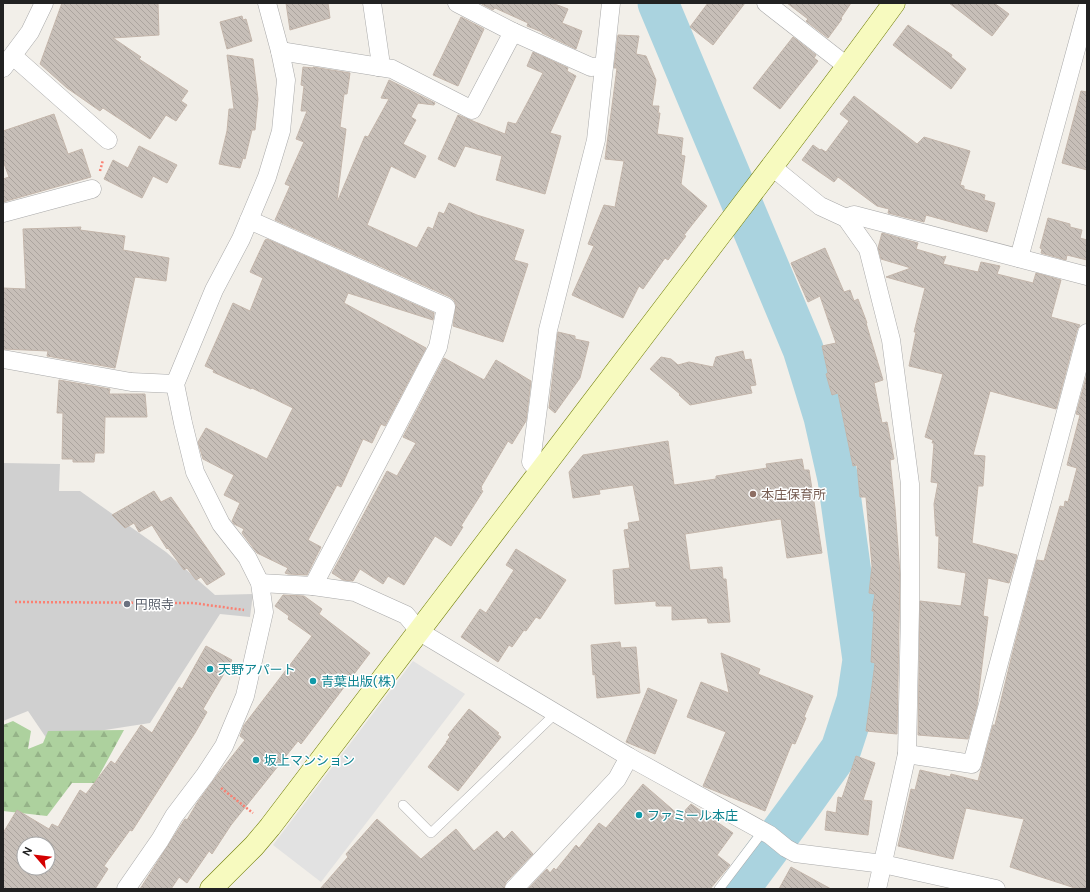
<svg xmlns="http://www.w3.org/2000/svg" width="1090" height="892" viewBox="0 0 1090 892" font-family="'DM Sans','Noto Sans JP',sans-serif">
  <style>
    .religious { fill: #d0d0d0 }
    .forest { fill: url(#forest-firs) }
    .parking { fill: #e2e2e2 }
    .lines { fill: none; stroke-linecap: round; stroke-linejoin: round }
    .river { stroke: #aad3df; stroke-width: 41 }
    .building { fill: url(#building-back-hatch); stroke: #c4b6ab; fill-rule: evenodd }
    .lane-casing { stroke: #a9a9a9; stroke-width: 10 }
    .street-casing { stroke: #a9a9a9; stroke-width: 19 }
    .secondary-casing { stroke: #707d05; stroke-width: 23 }
    .path { stroke: #fa8072; stroke-width: 2.5; stroke-dasharray: 2 2; stroke-linecap: butt }
    .lane { stroke: #fff; stroke-width: 9 }
    .street { stroke: #fff; stroke-width: 18 }
    .secondary { stroke: #f7fabf; stroke-width: 22 }
    .education-dot { fill: #8d6e63; stroke: #fff; stroke-width: 1.5 }
    .worship-dot { fill: #6b7280; stroke: #fff; stroke-width: 1.5 }
    .culture-dot { fill: #0f9aa8; stroke: #fff; stroke-width: 1.5 }
    .labels { text-anchor: middle; stroke-width: 3; stroke-linejoin: round; paint-order: stroke }
    .education-label { font-size: 13px; fill: #785e54; stroke: #fff; text-anchor: start }
    .worship-label { font-size: 13px; fill: #5b616d; stroke: #fff; text-anchor: start }
    .culture-label { font-size: 13px; fill: #0d838f; stroke: #fff; text-anchor: start }
  </style>
  <defs>
    <pattern id="forest-firs" width="22" height="20" patternUnits="userSpaceOnUse"><rect width="22" height="20" fill="#add19e"/><path d="M5 1l3.5 6h-7zM16 11l3.5 6h-7z" fill="#95b388"/></pattern>
    <pattern id="building-back-hatch" width="6" height="6" patternUnits="userSpaceOnUse"><rect width="6" height="6" fill="#c7bfb8"/><path d="M-1 5l2 2M0 0l6 6M5-1l2 2" fill="none" stroke="#aba49e"/></pattern>
  </defs>
  <rect width="100%" height="100%" fill="#f2efe9"/>
  <path class="religious" d="M3,463l57,1 -1,27h21l86,61 49,43 38,-1 -3,23 -30,-3 -70,109 -103,16 -19,-28 -25,10z"/>
  <path class="forest" d="M13,721l18,10 -3,18 15,-6 5,-12 76,-1 -29,53h-23l-25,33 -44,-5v-86z"/>
  <path class="parking" d="M413,661l52,33 -144,188 -48,-37z"/>
  <g class="lines">
    <path class="river" d="M658,3l145,346 21,68 14,62 25,181 -6,40 -16,49 -45,63 -57,77"/>
  </g>
  <g class="building">
    <path d="M62,3h96l1,32 -46,3 28,19 -2,2 49,32 -7,10 6,4 -11,16 -10,-6 -16,24 -47,-31 -3,3 -33,-23 -27,-24z"/>
    <path d="M286,3h42l2,15 -40,12z"/>
    <path d="M480,3h72l16,6 -6,14 20,8 -6,18 -34,-16v-1l-15,-6 1,-3 -33,-15 -2,2z"/>
    <path d="M708,3h37l-32,42 -23,-18z"/>
    <path d="M787,3h64l-10,15 1,1 -14,19 -22,-17 2,-2z"/>
    <path d="M949,3h45l15,11 -17,22z"/>
    <path d="M242,16l1,4 3,-1 6,22 -25,8 -7,-27z"/>
    <path d="M461,17l23,12 -26,57 -25,-11z"/>
    <path d="M908,25l44,30 -1,2 15,12 -15,20 -58,-44z"/>
    <path d="M618,35l21,1 -3,18 10,2 10,24 -4,26h7l-1,7h2l-3,21 26,4 -2,17 4,1 -4,28 26,22 -23,29 2,1 -18,24 -3,-2 -22,31 -4,-3 -16,32 -51,-23 22,-49 -6,-2 16,-39 11,2 9,-46 -19,-2 12,-91h-3z"/>
    <path d="M793,37l23,18 -2,3 4,3 -38,48 -27,-21z"/>
    <path d="M533,52l35,16 -1,3 9,5 -26,57 11,3 -16,58 -49,-14 6,-24 -37,-10 -10,21 -17,-8 20,-44 47,19 3,-12 8,2 27,-51 -16,-7z"/>
    <path d="M227,55l26,4 5,40 -3,31h-3l-7,29 -2,-1 -3,10 -21,-4 8,-33 2,-22h5z"/>
    <path d="M303,67l10,1v-1l37,6 -3,21h-3l-4,33 6,2 -9,71h1l27,-64 3,1 21,-38 -8,-1 8,-18 46,23 -1,2 -16,-2 -7,14 5,3 -13,24 23,12 -11,22 -24,-12 -24,59 50,23 11,-21 5,2 6,-17 5,2 5,-11 28,12 47,15 -10,30 14,4 -25,78 -50,-16 3,-21 -2,-5 -4,-3 -175,-77 15,-34 -5,-2 19,-42 -8,-3 11,-28h-6l3,-25 -3,-1z"/>
    <path d="M1081,91l6,1v78l-25,-7z"/>
    <path d="M854,96l63,48 7,-7 46,14 -10,34 4,1v3l21,6 -1,5 11,3 -8,29 -61,-17 -2,7 -36,-9 1,-4 -12,-3 -39,-29 -4,5 -32,-22 11,-15 7,5 1,-1 5,3 23,-31 -9,-7z"/>
    <path d="M54,114l14,40 14,-5 9,28 -88,25v-23l6,-2 -6,-16v-30z"/>
    <path d="M139,146l38,19 -10,18 -14,-7 -11,22 -38,-19 9,-19 15,8z"/>
    <path d="M1048,218l22,6v3l12,3 -2,8 7,2v20l-20,-5 -1,5 -25,-7 1,-4 -2,-1z"/>
    <path d="M81,227l-1,3 45,6 -2,14 46,8 -3,23 -31,-4 -20,91 -68,-12 1,-5 -45,-2v-61l23,1 -3,-60z"/>
    <path d="M882,233l36,10 -2,6 27,8 3,-1 -3,8 35,8 3,-10 19,4 -3,8 36,9 3,-10 25,7 -10,37 29,8 -3,5 -21,79 -66,-18 -17,64 12,1 -2,30h-5l-6,57 45,12 -8,28 -21,-5 -5,38 5,1 -11,89 -9,33 -50,-4 2,-134 41,5 5,-33 -28,-5 1,-32h-3l-2,-32 4,-21 -7,-1 3,-39h-2l1,-3 -8,-3 18,-63 -34,-8 7,-34h-2l11,-44 -39,-11 25,-9 -30,-9 -3,-11z"/>
    <path d="M267,239l167,74 -1,7 -85,-27 -4,10 82,45 -41,78 -4,-2 -9,19 -9,-4 -22,48 -4,-2 -29,55 13,7 -14,28 -19,-1 -3,-1 3,-5 -31,-15 -15,-20 2,-4 -10,-5 -2,-3 8,-18 -16,-8 10,-20 -31,-16 -5,-17 8,-14 61,31 26,-51 -41,-20 -1,1 -38,-17 1,-2 -9,-4 28,-63 17,8 13,-33 -13,-6 15,-32z"/>
    <path d="M825,248l19,44 6,-2 4,11 4,-2 9,24h-1l17,57 -9,3 8,40 5,-1 7,37 -4,1 5,48 5,66 -3,160 -31,-3 9,-68 -4,-1 3,-51h-2l3,-17 -6,-1 3,-27 -6,-69h-6l-3,-32 -4,1 -15,-73 -6,2 -6,-21 2,-1 -6,-27 14,-3 -16,-47 -12,6 -17,-39z"/>
    <path d="M558,332l17,4v3l14,3 -9,36 -25,35 -6,-5z"/>
    <path d="M743,351l2,9 6,-1 5,26 -6,1 2,7 -62,12 -11,-10 1,-1 -30,-25 11,-12 10,2 7,6 11,-3 24,5 3,-10z"/>
    <path d="M444,358l40,22 12,-20 35,21 -5,40 -14,23 -4,-3 -27,46 1,1 -1,2 2,1 -22,35 2,1 -12,19 -16,-10 -31,49 -16,-9 -5,8 -23,-15 -7,12 -10,-1 -11,-7 55,-102 10,5 19,-33 -13,-6z"/>
    <path d="M1087,374v515h-9l-68,-22 14,-48 -58,-11 -13,51 -55,-13 13,-57 4,1 5,-20 30,7 1,-3 27,7 15,-56h2l17,-70 25,-95 7,1 16,-55 4,1 1,-6 3,1 9,-34 -10,-3 13,-50 -4,-1z"/>
    <path d="M59,380l51,9 -1,5h36l2,23h-42l-1,36h-9l-1,9h-21v-3h-11l1,-46h-6z"/>
    <path d="M668,441l6,44 42,-6v-3l51,-8 -1,-4 36,-5 2,11h5l13,83 -35,5 -6,-39 -96,15 5,36 32,-3 1,12h3l4,43 -22,1 -1,-5 -35,2v-14h-16v-5l-41,3 -2,-34 17,-2 -6,-38 5,-1 -1,-6 12,-2 -7,-36 -34,5 1,4 -27,4 -4,-26 14,-17z"/>
    <path d="M154,491l7,11 10,-5 54,77 -18,11 -6,-8 -5,3 -9,-12 -3,2 -16,-22 -1,1 -15,-24 -13,7 -5,-9 -9,5 -13,-13z"/>
    <path d="M516,549l50,31 -26,39 -4,-2 -10,14 -2,-1 -12,17 -3,-2 -11,17 -37,-25 19,-28 6,4 28,-43 -8,-5z"/>
    <path d="M283,595l21,1 18,13 -3,5 51,39 -69,91 -3,-3 -67,84 -19,29 -3,-3 -22,32 -8,-6 -8,12h-31l43,-67 2,-3 2,1 10,-17 21,-29 27,-34 -5,-4 4,-11 68,-89 -24,-17 1,-3 -14,-10z"/>
    <path d="M620,642l1,6 15,-1 4,46 -43,5 -2,-24 -2,1 -2,-30z"/>
    <path d="M206,646l26,14 -29,49 4,3 -12,21 -63,98 -2,-1 -26,36 4,3 -13,20h-92v-56l14,-23 32,19 3,-5 6,3 22,-37 6,4 25,-33 4,3 26,-39 11,8 27,-46 3,2zM24,844h24v24h-24z"/>
    <path d="M721,653l39,16 -2,5 55,22 -9,21 2,1 -11,26 -3,-1 -27,68 -62,-25 23,-54 -39,-15 14,-35 28,11z"/>
    <path d="M648,688l29,12 -22,54 -29,-12z"/>
    <path d="M469,709l30,24 -2,1 4,3 -43,54 -30,-24 19,-25h-1l4,-5 -2,-2z"/>
    <path d="M856,756l19,7 -12,37 9,1 -4,34 -43,-5 2,-19 9,2 2,-16 4,1z"/>
    <path d="M643,784l37,32 11,-12 42,29 -16,22 13,10 -20,24h-182l19,-20 3,4 4,-5 2,2 20,-25 3,3 20,-25 7,5z"/>
    <path d="M377,819l44,40 35,-30 18,22 23,-20 7,8 8,-8 21,23 -27,28 -2,7h-184l28,-32 -2,-3z"/>
    <path d="M791,867l40,22h-52z"/>
  </g>
  <g class="lines">
    <defs>
      <g id="lane">
        <path d="M403,805l28,28 125,-120"/>
        <path d="M719,889l44,-58"/>
      </g>
      <g id="street">
        <path d="M372,3l8,55 -2,9"/>
        <path d="M457,3l56,29 78,35 13,-1"/>
        <path d="M766,3l82,64"/>
        <path d="M280,51l112,18 80,41 41,-78"/>
        <path d="M13,56l95,84"/>
        <path d="M3,68l27,-36 14,-29"/>
        <path d="M771,166l49,40 26,12 22,31 23,91 19,144v126l-3,144 -30,135"/>
        <path d="M3,213l89,-24"/>
        <path d="M846,218l8,-3 233,61"/>
        <path d="M249,220l197,87 -8,40 -125,239"/>
        <path d="M1019,258l68,-249"/>
        <path d="M3,359l128,23 44,2"/>
        <path d="M540,473l-9,-11 17,-132 48,-190 15,-137"/>
        <path d="M260,583l53,3 42,6 51,23 14,17 209,125 141,78 16,13 9,5 88,11 113,25"/>
        <path d="M907,754l65,10 115,-431"/>
        <path d="M126,889l34,-49 14,-24 31,-41 19,-29 21,-50 19,-84 -4,-29 -13,-26 -26,-33 -26,-52 -12,-49 -8,-39 39,-94 27,-51 26,-62 14,-46 5,-51 -6,-29 -13,-48"/>
        <path d="M514,889l103,-110 12,-22"/>
      </g>
      <path id="secondary" d="M211,889l43,-43 16,-19c142,-184 282,-369 421,-554 68,-90 137,-179 203,-270"/>
    </defs>
    <use href="#lane" class="lane-casing"/>
    <use href="#street" class="street-casing"/>
    <use href="#secondary" class="secondary-casing"/>
    <g class="path">
      <path d="M100,171l3,-11"/>
      <path d="M15,602l178,1 51,7"/>
      <path d="M221,788l32,25"/>
    </g>
    <use href="#lane" class="lane"/>
    <use href="#street" class="street"/>
    <use href="#secondary" class="secondary"/>
  </g>
  <circle class="education-dot" cx="753" cy="494" r="4"/>
  <circle class="worship-dot" cx="127" cy="604" r="4"/>
  <g class="culture-dot">
    <circle cx="210" cy="669" r="4"/>
    <circle cx="313" cy="681" r="4"/>
    <circle cx="256" cy="760" r="4"/>
    <circle cx="639" cy="815" r="4"/>
  </g>
  <g class="labels">
    <g class="education-label">
      <text x="761" y="499">本庄保育所</text>
    </g>
    <g class="worship-label">
      <text x="135" y="609">円照寺</text>
    </g>
    <g class="culture-label">
      <text x="218" y="674">天野アパート</text>
      <text x="321" y="686">青葉出版(株)</text>
      <text x="264" y="765">坂上マンション</text>
      <text x="647" y="820">ファミール本庄</text>
    </g>
  </g>
  <rect width="1090" height="892" fill="none" stroke="#222222" stroke-width="8"/>
  <g transform="translate(36 856) rotate(298)"><circle r="19" fill="#ffffff" stroke="#a7a7a7"/>
  <path d="M0-3L7 15L0 10L-7 15Z" fill="#d40000"/>
  <text y="-6" font-size="11" font-weight="bold" text-anchor="middle" fill="#222222">N</text>
  </g>
</svg>
